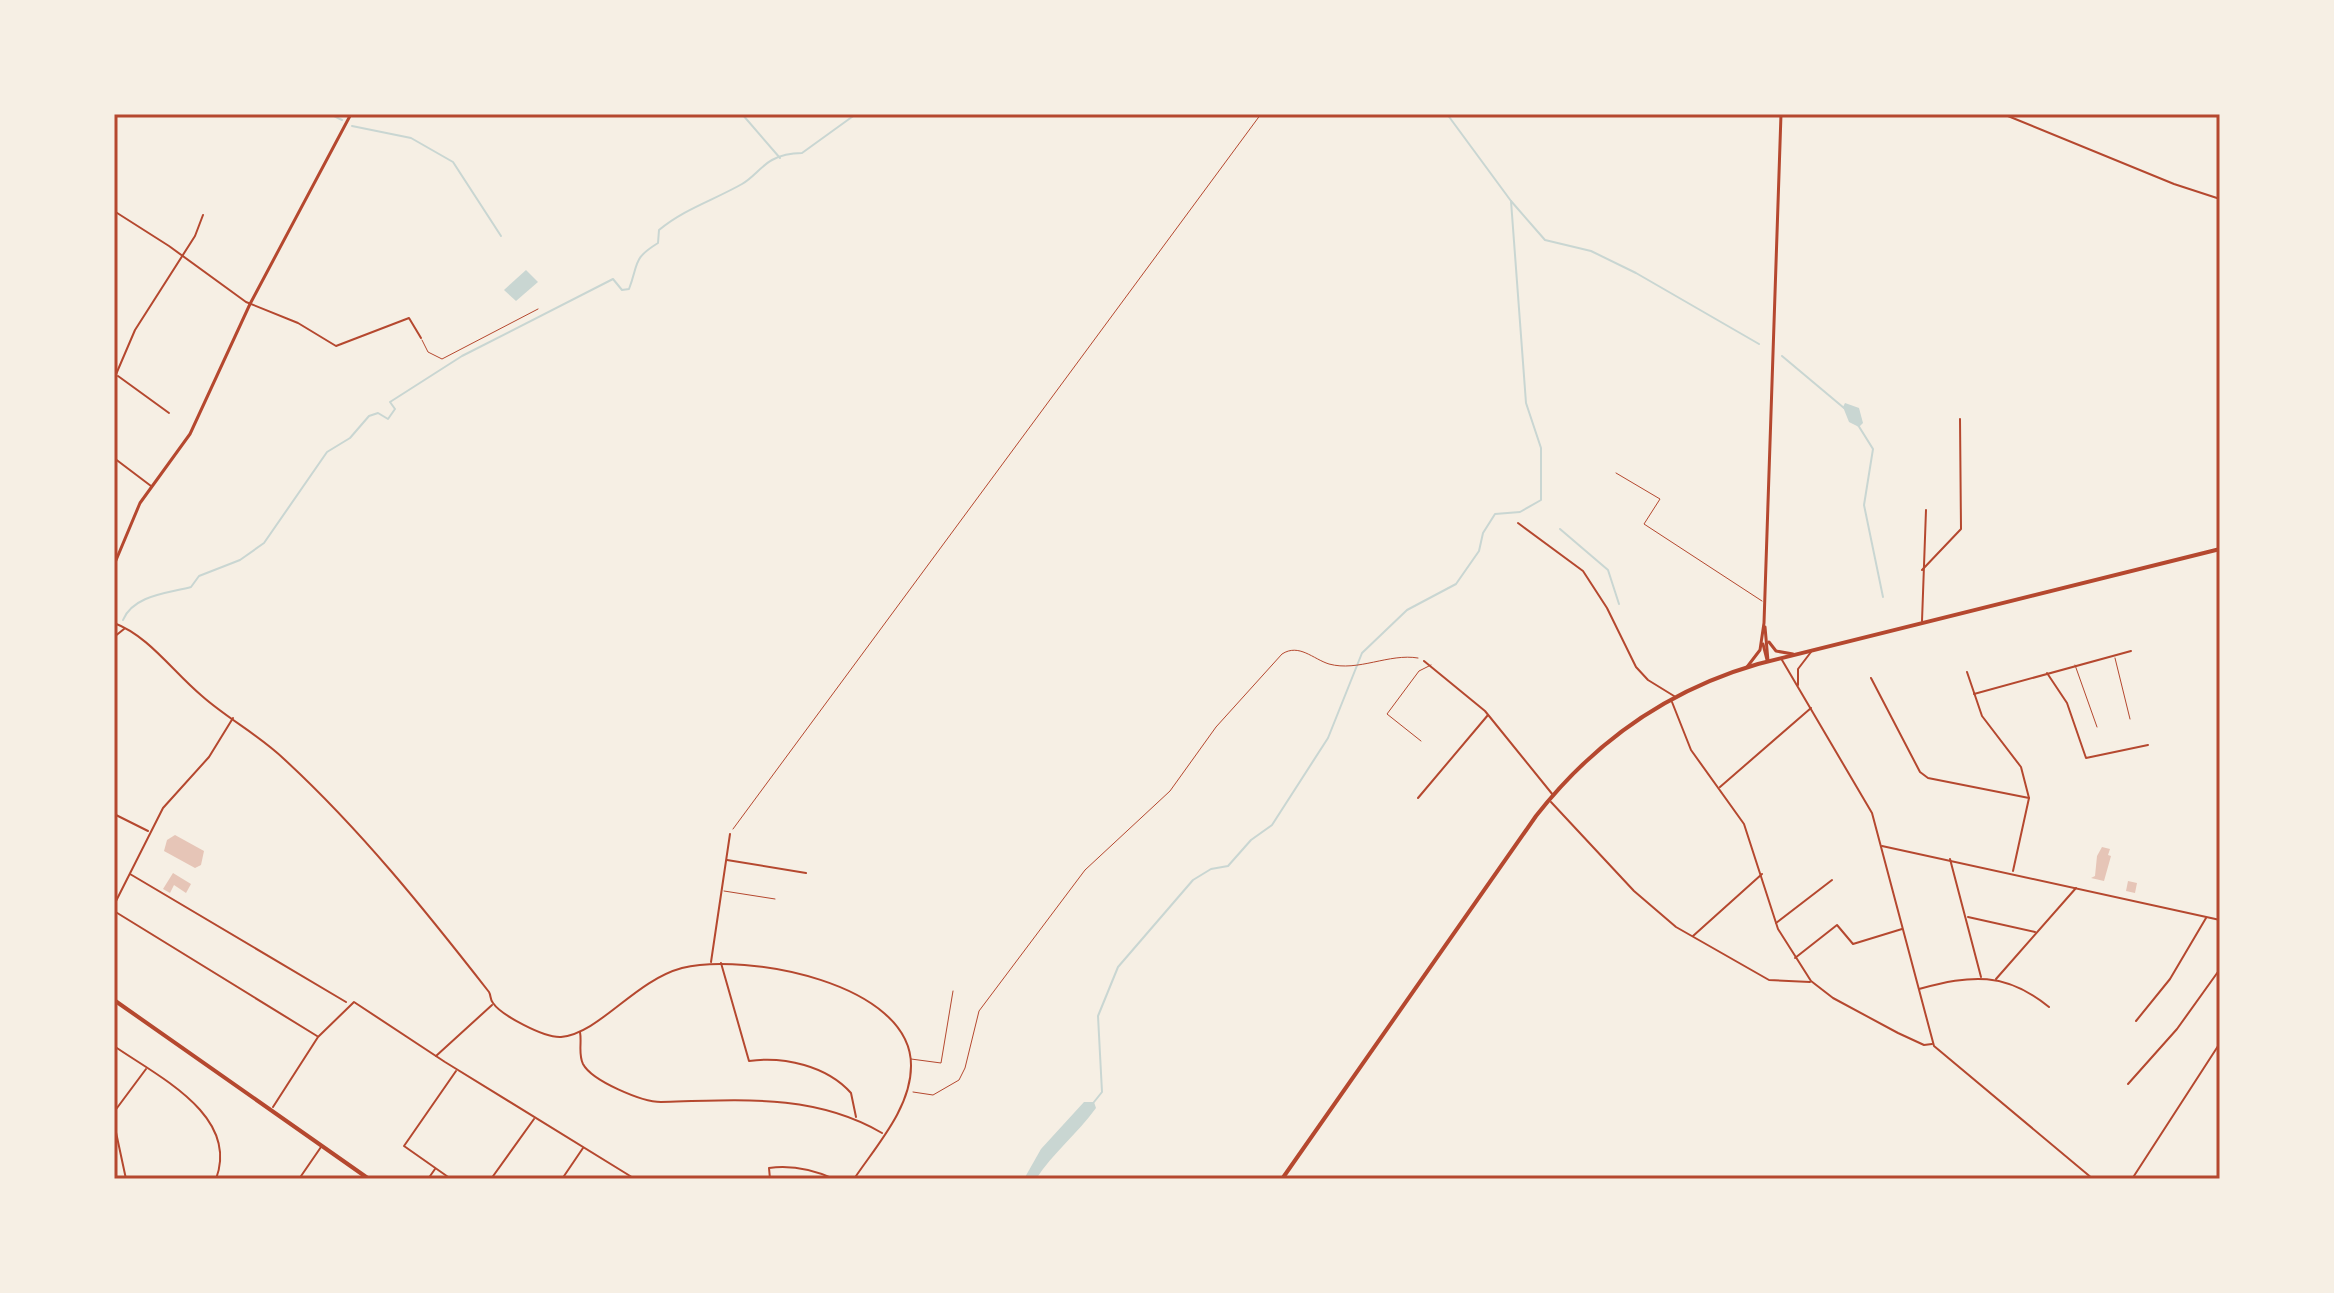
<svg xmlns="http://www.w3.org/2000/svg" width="2334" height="1293" viewBox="0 0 2334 1293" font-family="'Noto Sans',sans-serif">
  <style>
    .water { fill: #c9d6d2 }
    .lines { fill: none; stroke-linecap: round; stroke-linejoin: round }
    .stream { stroke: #c9d6d2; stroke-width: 2 }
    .building { fill: #e6c5b7 }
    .path { stroke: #b5482f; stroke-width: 1 }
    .service { stroke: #b5482f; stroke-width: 1 }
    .pedestrian { stroke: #b5482f; stroke-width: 2 }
    .minor { stroke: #b5482f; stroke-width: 2 }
    .tertiary { stroke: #b5482f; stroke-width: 3 }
    .secondary { stroke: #b5482f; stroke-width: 3 }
    .primary { stroke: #b5482f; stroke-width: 4 }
    .neatline { fill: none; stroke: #b5482f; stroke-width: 3 }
  </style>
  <rect width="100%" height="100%" fill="#f6efe4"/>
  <g class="water">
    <path d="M526,270l12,12 -22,19 -12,-11z"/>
    <path d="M1845,403l14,5 4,15 -4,4 -10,-5 -6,-15z"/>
    <path d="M1084,1102h10l2,6c-19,26 -43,45 -60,71h-12l17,-30z"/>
  </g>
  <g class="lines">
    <g class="stream">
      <path d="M330,114l12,6"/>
      <path d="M742,114l38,44"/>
      <path d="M352,126l59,12 42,24 48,74"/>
      <path d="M1511,201l34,39 46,11 45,22 123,71"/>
      <path d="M1782,356l62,52"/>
      <path d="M1858,425l15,24 -9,56 19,92"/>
      <path d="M1560,529l48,41 11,34"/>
      <path d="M123,620c10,-25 46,-27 68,-33l8,-11 41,-16 24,-17 63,-91 23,-14 19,-22 9,-3 10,6 7,-10 -5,-7 72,-46 151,-77 9,11 7,-1c10,-26 3,-30 29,-46l1,-13c25,-21 55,-30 83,-46 11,-6 19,-18 30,-24 9,-5 20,-7 30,-7l54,-39"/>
      <path d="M114,629l2,-1"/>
      <path d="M1094,1102l8,-10 -4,-76 20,-49 75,-87 18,-11 17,-3 23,-26 21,-15 56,-87 34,-85 45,-43 49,-26 23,-33 4,-18 12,-19 25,-2 21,-12v-52l-15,-45 -15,-202 -64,-87"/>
    </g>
  </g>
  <g class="building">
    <path d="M175,835l29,16 -3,14 -6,3 -31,-17 3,-11z"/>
    <path d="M2102,847l8,2 -2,6 3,1 -7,25 -13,-3 4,-2 2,-20z"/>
    <path d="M173,873l18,11 -5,9 -12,-8 -4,8 -7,-4z"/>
    <path d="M2128,881l9,2 -2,10 -9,-2z"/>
  </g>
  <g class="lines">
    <g class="path">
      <path d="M733,829l528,-715"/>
      <path d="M913,1092l20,3 26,-15 6,-12 14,-57 106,-141 85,-79 46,-64 66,-73c17,-11 31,5 47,10 29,8 60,-11 89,-6"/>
    </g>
    <g class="service">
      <path d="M422,340l6,12 14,7 96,-50"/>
      <path d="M1616,473l44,26 -16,25 118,77"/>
      <path d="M2115,658l15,61"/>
      <path d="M2075,665l22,62"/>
      <path d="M1421,741l-34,-27 32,-43 12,-6"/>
      <path d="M724,891l51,8"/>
      <path d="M911,1059l30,4 12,-72"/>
    </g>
    <path class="pedestrian" d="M130,874l216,128"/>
    <g class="minor">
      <path d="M2003,114l171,70 46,15"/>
      <path d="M114,211l55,35 77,56 52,21 38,23 73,-28 12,20"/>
      <path d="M118,376l51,37"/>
      <path d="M114,379l21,-49 60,-94 8,-21"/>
      <path d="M114,458l37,28"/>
      <path d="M1518,523l65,48 24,37 29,59 12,13 26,16"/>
      <path d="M1922,570l39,-41 -1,-110"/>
      <path d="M1922,621l4,-111"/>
      <path d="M114,623c35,13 59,49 88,73 26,23 57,39 82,63 76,70 141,151 205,233 2,3 1,8 4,11 8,12 51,35 68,34 39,-4 73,-56 121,-69 63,-16 230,15 229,98 0,42 -35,80 -57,113"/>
      <path d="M114,637l10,-8"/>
      <path d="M1782,660l90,153 62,233 159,133"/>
      <path d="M1424,661l61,50 68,84"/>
      <path d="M1967,672l15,44 39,51 8,31"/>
      <path d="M2047,673l20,30 19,55 62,-13"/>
      <path d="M1871,678l49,94 8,6 101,20 -16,73"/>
      <path d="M1798,685v-16l13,-17"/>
      <path d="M1974,694l157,-43"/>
      <path d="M1672,702l19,48 53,74 34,105 33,52 22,17 65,35 26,12 8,-1"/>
      <path d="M1720,787l91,-79"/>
      <path d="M1418,798l70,-83"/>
      <path d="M1551,802l83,89 42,36 93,53 41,2"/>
      <path d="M114,814l34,17"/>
      <path d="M1882,846l338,74"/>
      <path d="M1950,859l31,118"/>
      <path d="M727,860l79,13"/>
      <path d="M114,905l49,-97 46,-51 24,-39"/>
      <path d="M114,911l203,125"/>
      <path d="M1968,917l67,15"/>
      <path d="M1776,923l56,-43"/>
      <path d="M1693,936l69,-62"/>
      <path d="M1795,958l42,-33 16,19 49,-15"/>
      <path d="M711,962l19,-128"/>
      <path d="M721,963l28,98c35,-5 78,5 102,32l5,24"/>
      <path d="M1996,979l80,-91"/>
      <path d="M1919,989c52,-14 86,-18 130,18"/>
      <path d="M2136,1021l34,-42 36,-61"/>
      <path d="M580,1032c2,11 -2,22 3,32 9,17 59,38 78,38 77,-2 153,-9 221,31"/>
      <path d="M114,1046c43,30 126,69 102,133"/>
      <path d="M436,1056l56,-51"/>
      <path d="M2128,1084l49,-55 43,-60"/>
      <path d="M273,1107l45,-70 36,-35 91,60 190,117"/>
      <path d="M114,1112l32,-43"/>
      <path d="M114,1123l12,56"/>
      <path d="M299,1179l22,-32"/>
      <path d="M428,1179l7,-10"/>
      <path d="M451,1179l-47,-33 52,-75"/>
      <path d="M491,1179l43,-60"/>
      <path d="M562,1179l21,-31"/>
      <path d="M770,1179l-1,-11c22,-3 45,2 65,11"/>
      <path d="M2132,1179l88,-136"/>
    </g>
    <path class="tertiary" d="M114,565l26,-62 50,-69 60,-130 101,-190"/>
    <g class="secondary">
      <path d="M1765,627l3,34"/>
      <path d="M1769,642l7,9 17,3"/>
      <path d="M1763,644l4,16"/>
      <path d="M1747,667l13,-17 4,-27 17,-509"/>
    </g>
    <g class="primary">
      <path d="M114,1000l255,179"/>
      <path d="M1282,1179l254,-363c58,-74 132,-126 222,-152l462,-115"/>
    </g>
  </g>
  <rect width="2334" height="1293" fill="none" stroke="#f6efe4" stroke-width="232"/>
  <rect x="116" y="116" width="2102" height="1061" class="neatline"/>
</svg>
